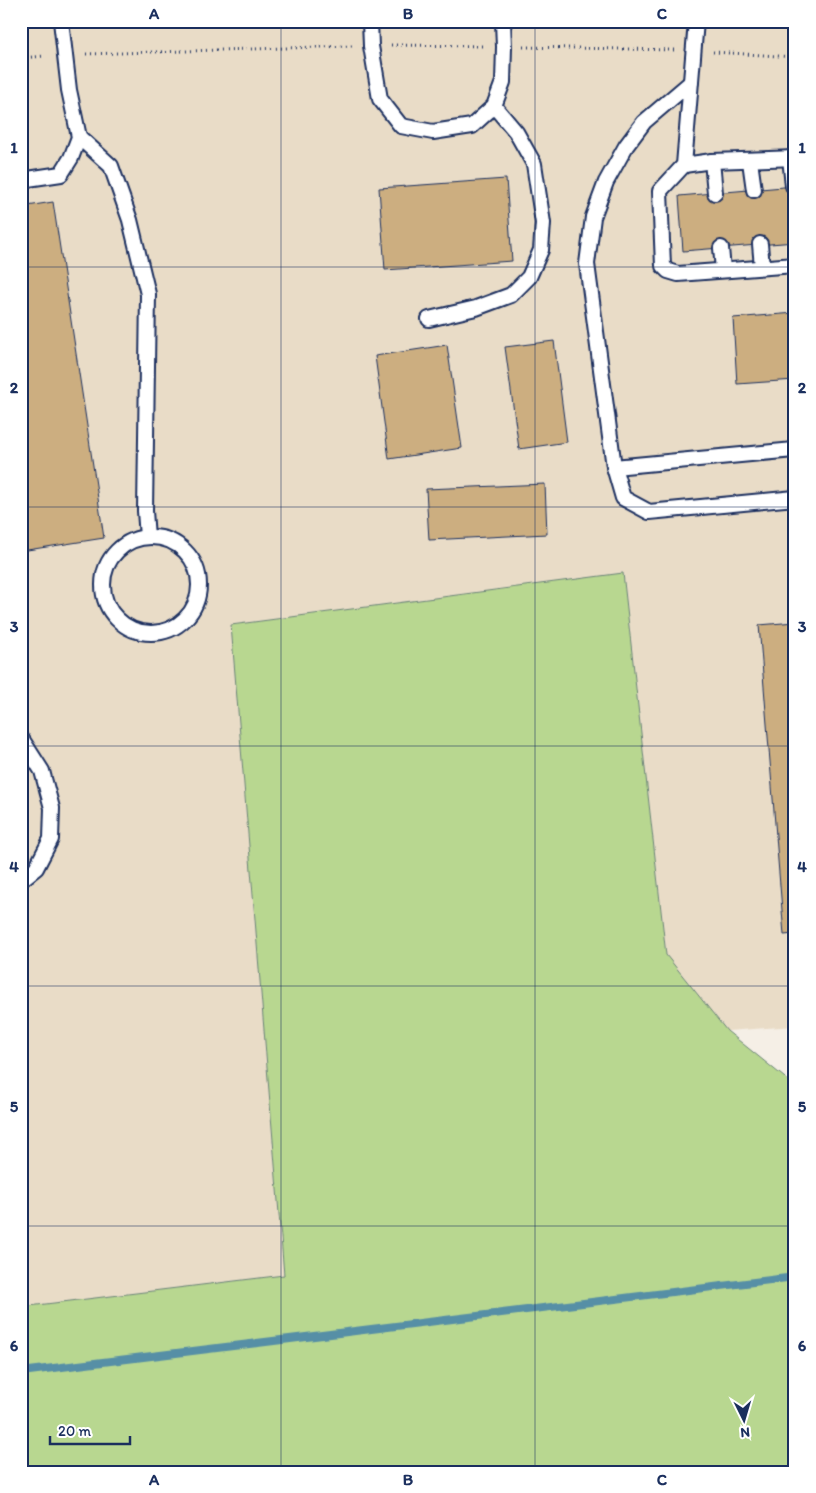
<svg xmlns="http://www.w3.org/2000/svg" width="816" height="1493" viewBox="0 0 816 1493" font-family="Itim,sans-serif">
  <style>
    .built { fill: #e9dcc7 }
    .green { fill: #b8d790; stroke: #6a8377 }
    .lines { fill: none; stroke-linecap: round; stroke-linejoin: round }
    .stream { stroke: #568fa6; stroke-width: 8 }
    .building { fill: #ccae80; stroke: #1b2f5e }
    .lane-casing { stroke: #1b2f5e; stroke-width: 18 }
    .path { stroke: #1b2f5e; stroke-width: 3; stroke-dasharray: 1 4; stroke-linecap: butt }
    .lane { stroke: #fff; stroke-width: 14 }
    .grid { fill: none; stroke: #1b2f5e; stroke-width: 1; stroke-opacity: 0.55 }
    .neatline { fill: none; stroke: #1b2f5e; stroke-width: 2 }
    .grid-label { font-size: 16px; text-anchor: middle; font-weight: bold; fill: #1b2f5e }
  </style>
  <rect width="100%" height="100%" fill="#f5efe6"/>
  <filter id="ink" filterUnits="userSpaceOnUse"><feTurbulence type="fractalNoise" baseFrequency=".02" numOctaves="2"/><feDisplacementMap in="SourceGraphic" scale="10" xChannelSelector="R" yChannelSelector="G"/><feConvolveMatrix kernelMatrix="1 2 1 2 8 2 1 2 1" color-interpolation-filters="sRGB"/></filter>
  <g filter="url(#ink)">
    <path class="built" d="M21,21h774v1005l-68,5 -61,-76 -43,-382 -392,52 53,650 -263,32z"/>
    <path class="green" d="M623,573l43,382 61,76 68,55v386h-774v-165l263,-32 -53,-650z"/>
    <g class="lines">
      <path class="stream" d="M21,1372l774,-95"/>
    </g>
    <g class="building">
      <path d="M506,179l6,82 -127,9 -6,-82z"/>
      <path d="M795,186v56l-112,9 -4,-55z"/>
      <path d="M53,202l51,336 -83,13v-344z"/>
      <path d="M795,313v67l-58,4 -4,-66z"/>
      <path d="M554,341l13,101 -48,7 -14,-102z"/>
      <path d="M447,345l15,103 -73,11 -14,-103z"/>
      <path d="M545,484l2,50 -118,6 -3,-51z"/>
      <path d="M795,622v312l-11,1 -25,-310z"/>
    </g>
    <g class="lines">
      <defs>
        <g id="lane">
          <path d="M370,21l1,25 9,53 21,27 32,6 39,-6 22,-20 9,-24 1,-35 -1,-26"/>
          <path d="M696,21l-12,144 -24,26 3,75 5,5 10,3 117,-9"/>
          <path d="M691,82l-47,40 -18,24 -20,36 -13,35 -6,47 27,203 9,31 26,14 146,-14"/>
          <path d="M79,137l32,29 19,54 18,74 -3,217 2,26"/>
          <path d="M790,158l3,28"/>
          <path d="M712,161l3,32"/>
          <path d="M750,161l4,29"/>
          <path d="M684,165l28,-4 83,-3"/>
          <path d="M21,180l40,-6 10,-16 8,-21 -10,-47 -8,-69"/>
          <path d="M760,244l2,23"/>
          <path d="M721,248l2,22"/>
          <path d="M429,319l47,-11 35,-13 18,-18 12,-27 2,-27 -9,-59 -18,-32 -22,-26"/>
          <path d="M614,467l180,-17"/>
          <circle cx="151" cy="585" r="48"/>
          <path d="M21,738l21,33 10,37 -1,31 -15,29 -15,12"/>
        </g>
      </defs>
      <use href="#lane" class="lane-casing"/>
      <g class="path">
        <path d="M391,45l93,1"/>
        <path d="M523,47l151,3"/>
        <path d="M713,52l82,5"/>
        <path d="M86,54l266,-8"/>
        <path d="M21,58l24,-2"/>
      </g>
      <use href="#lane" class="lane"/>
    </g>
  </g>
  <path class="grid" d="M281,21v1451M535,21v1451M21,267h774M21,507h774M21,746h774M21,986h774M21,1226h774"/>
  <rect width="816" height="1493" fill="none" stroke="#fff" stroke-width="55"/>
  <g transform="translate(744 1420) rotate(175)" stroke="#ffffff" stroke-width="4" paint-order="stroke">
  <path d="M0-4L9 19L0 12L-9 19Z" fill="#1b2f5e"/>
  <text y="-8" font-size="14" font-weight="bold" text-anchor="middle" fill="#1b2f5e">N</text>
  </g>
  <path d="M50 1436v8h80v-8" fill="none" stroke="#1b2f5e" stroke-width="2.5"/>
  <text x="58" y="1436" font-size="15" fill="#1b2f5e" stroke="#ffffff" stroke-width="4" paint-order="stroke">20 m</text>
  <rect x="28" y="28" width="760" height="1438" class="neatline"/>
  <g class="grid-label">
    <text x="154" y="19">A</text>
    <text x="408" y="19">B</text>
    <text x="662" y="19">C</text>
    <text x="14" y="153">1</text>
    <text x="802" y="153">1</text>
    <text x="14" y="393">2</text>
    <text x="802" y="393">2</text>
    <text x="14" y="632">3</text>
    <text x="802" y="632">3</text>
    <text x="14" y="872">4</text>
    <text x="802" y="872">4</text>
    <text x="14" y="1112">5</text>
    <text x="802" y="1112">5</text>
    <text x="14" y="1351">6</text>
    <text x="802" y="1351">6</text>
    <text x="154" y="1485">A</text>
    <text x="408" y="1485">B</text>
    <text x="662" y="1485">C</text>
  </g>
</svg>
